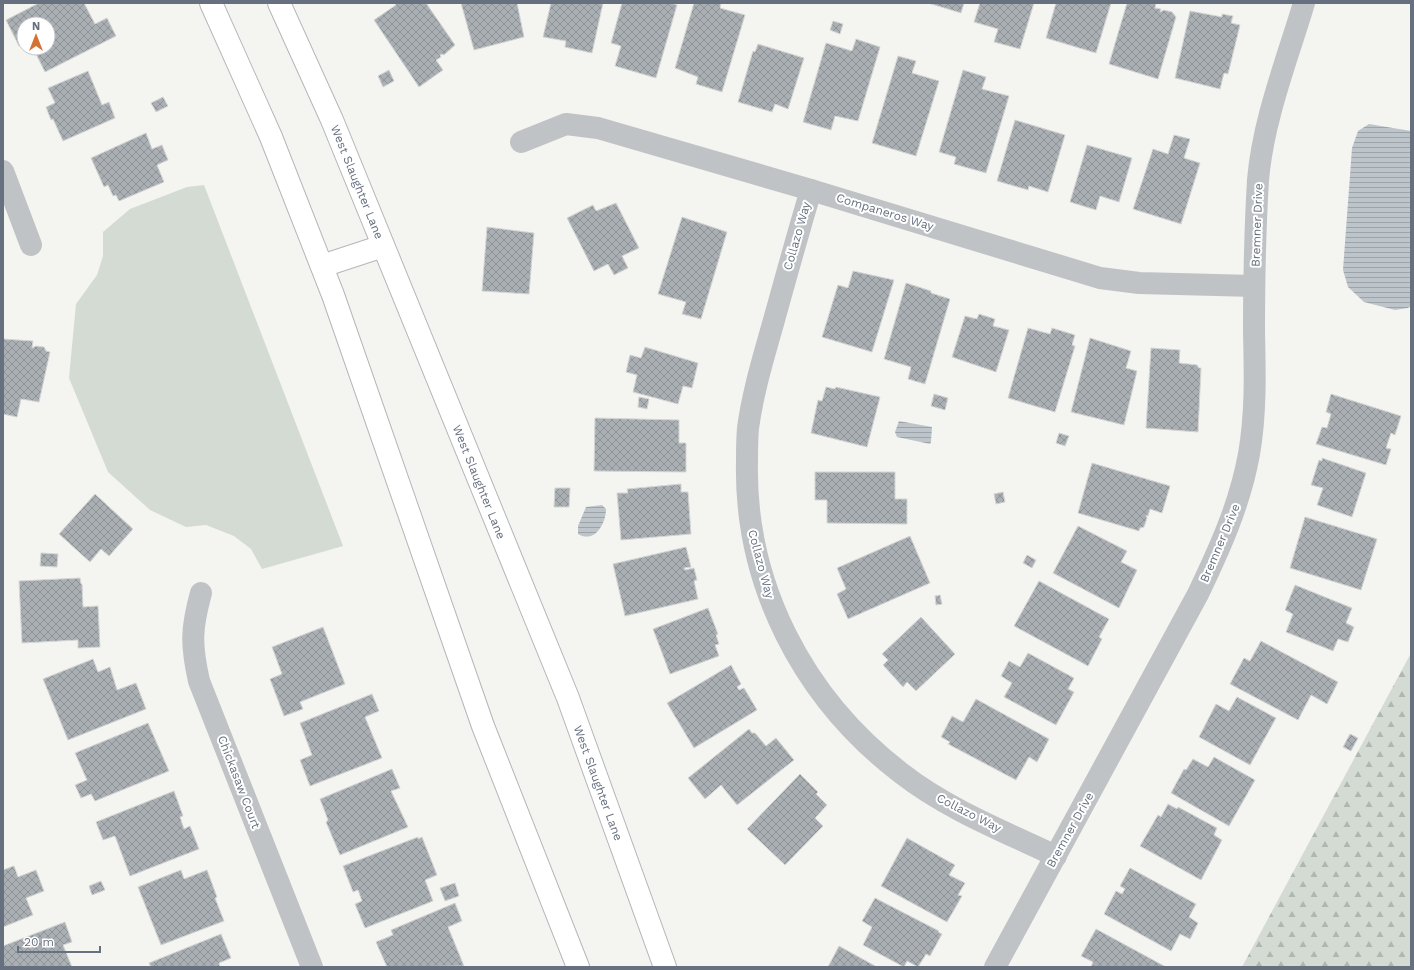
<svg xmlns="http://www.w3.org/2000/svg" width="1414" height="970" viewBox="0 0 1414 970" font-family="'Work Sans',sans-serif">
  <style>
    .grass { fill: #d4dbd2 }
    .forest { fill: url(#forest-firs) }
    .water { fill: url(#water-rules) }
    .building { fill: url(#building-cross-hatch); stroke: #d5d6d4 }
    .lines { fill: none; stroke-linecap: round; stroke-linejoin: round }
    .primary-casing { stroke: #b4b6ba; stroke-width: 24 }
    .street { stroke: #c0c3c6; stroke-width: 22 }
    .primary { stroke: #fff; stroke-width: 22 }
    .labels { text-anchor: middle; stroke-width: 4; stroke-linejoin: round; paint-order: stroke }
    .street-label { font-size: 12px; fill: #66707f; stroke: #fff }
  </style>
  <defs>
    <pattern id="forest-firs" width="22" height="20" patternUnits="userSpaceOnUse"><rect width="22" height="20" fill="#d4dbd2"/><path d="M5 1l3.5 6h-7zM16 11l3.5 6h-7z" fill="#b0b6b0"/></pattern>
    <pattern id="water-rules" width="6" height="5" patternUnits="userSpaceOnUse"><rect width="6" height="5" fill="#bdc4ca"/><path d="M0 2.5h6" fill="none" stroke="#9da4a9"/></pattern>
    <pattern id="building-cross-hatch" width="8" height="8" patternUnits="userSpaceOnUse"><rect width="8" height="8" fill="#aaafb4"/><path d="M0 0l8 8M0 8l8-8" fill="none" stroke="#8e9398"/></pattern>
  </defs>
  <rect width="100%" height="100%" fill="#f4f4f1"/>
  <path class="grass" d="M204,185l139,361 -81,23 -11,-20 -17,-13 -28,-11 -20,2 -36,-17 -42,-38 -39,-94 7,-74 21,-29 6,-19v-24l27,-23 57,-22z"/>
  <path class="forest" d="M1411,653v314h-169z"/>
  <g class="water">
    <path d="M1369,124l42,7v175l-3,2 -13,2 -31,-8 -16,-15 -5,-17 9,-122 6,-17z"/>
    <path d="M899,421l33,6 -1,15 -1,2 -33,-7 -2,-5z"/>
    <path d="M602,505l4,4c0,14 -11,35 -28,25v-8l8,-19z"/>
  </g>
  <g class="building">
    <path d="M39,3h45l11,21 12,-6 9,18 -71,36 -12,-24h15v-24h-24v19l-5,3 -13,-26z"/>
    <path d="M395,3h31l29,42 -11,10 -2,-1 -2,1 1,2 -5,3 7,10 -24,17 -45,-67 22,-15z"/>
    <path d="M461,3h56l7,34 -50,13z"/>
    <path d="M551,3h52l-11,50 -27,-6 1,-6 -23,-4z"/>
    <path d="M622,3h49l6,2 -21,73 -41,-12 6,-20 -10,-3z"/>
    <path d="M694,3h27l-1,5 25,7 -23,77 -26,-8 2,-7 -23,-9z"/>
    <path d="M928,3h36l-3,10z"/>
    <path d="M980,3h54l-14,46 -26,-7 4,-13 -24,-7z"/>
    <path d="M1056,3h55l-15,50 -50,-15z"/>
    <path d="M1127,3h29l-1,5 6,1 -1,3 4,-2 8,2 4,5 -18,62 -49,-15z"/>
    <path d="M1190,11l32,6v-3l11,2 -2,7 9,2 -12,49 -4,-1 -4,16 -45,-11z"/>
    <path d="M833,21l10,3 -3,10 -10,-4z"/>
    <path d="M856,39l24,8 -22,74 -23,-5 -4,14 -28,-8 23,-79 26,8z"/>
    <path d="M758,44l46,14 -16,51 -13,-5 -3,8 -34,-10 15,-51 2,1z"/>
    <path d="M898,56l18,5 -4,12 27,8 -23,75 -44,-13z"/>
    <path d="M389,70l5,11 -11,6 -5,-11z"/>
    <path d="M963,70l23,7 -4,12 27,7 -23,77 -32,-9 2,-7 -17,-5z"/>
    <path d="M88,71l14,34 7,-3 6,16 -52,23 -10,-22 -2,1 -5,-13 9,-4 -7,-15z"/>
    <path d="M163,97l5,9 -12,6 -5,-9z"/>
    <path d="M1015,120l50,15 -17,57 -19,-6 -1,4 -31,-9z"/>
    <path d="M146,133l6,16 10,-4 6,15 -11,5 7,17 -45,19 -3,-6 -3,1 -5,-11 -4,2 -13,-29z"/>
    <path d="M1174,135l16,4 -6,19 16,5 -19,61 -48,-15 20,-60 15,5z"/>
    <path d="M1087,145l45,13 -13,44 -19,-6 -4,14 -26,-8z"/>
    <path d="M616,203l23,45 -17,8 6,12 -14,7 -6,-11 -14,7 -27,-53 26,-13 3,6z"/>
    <path d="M682,217l45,15 -26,87 -19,-5 4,-12 -28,-8z"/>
    <path d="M487,227l47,6 -5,61 -47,-3z"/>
    <path d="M853,271l41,9 -22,72 -50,-15 16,-52 10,3z"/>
    <path d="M906,283l25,8v2l19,6 -25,85 -17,-5 3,-12 -27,-8z"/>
    <path d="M979,314l16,5 -2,7 16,4 -13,42 -44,-15 13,-41 12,3z"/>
    <path d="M1028,328l22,6 2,-6 23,7 -3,10 3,1 -20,66 -47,-14z"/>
    <path d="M1090,338l41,13 -5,17 11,3 -13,54 -53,-13z"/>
    <path d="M3,339l30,2 -1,7 4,-2 8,1 2,4 4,1 -11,50 -18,-3 -4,18 -14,-3z"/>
    <path d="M645,347l53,16 -6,25 -9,-2 -5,18 -45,-12 4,-17 -11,-3 4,-17 11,3z"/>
    <path d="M1151,348l29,2 -1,13 18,2 2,3h2l-3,64 -52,-4z"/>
    <path d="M826,387l9,2 1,-2 44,10 -13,50 -56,-14 7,-33 4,1z"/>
    <path d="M934,394l14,4 -3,12 -14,-4z"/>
    <path d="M1331,394l70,22 -6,19 -4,-2 -5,15 5,1 -5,16 -70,-21 6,-17 5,1 4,-14 -5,-2z"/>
    <path d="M639,397l10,2 -2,10 -9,-2z"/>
    <path d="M595,418l84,2v23h7v29l-92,-1z"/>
    <path d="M1059,433l10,3 -4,10 -9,-3z"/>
    <path d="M1322,458l44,15 -14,44 -35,-12 6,-17 -12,-3 8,-25 3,1z"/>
    <path d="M1092,463l78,23 -8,27 -12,-4 -2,7 -2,-1 1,3 -3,9 -4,1 -1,3 -61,-18z"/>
    <path d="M815,472h80v27h12v25l-80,-1v-23h-12z"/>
    <path d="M681,484v8h7l3,42 -70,6 -4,-47h11l-1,-4z"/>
    <path d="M555,488h15l-1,19h-15z"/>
    <path d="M1003,492l2,10 -9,2 -2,-10z"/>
    <path d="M95,494l38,35 -24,27 -8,-7 -11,13 -31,-28z"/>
    <path d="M1305,517l72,22 -16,51 -71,-22z"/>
    <path d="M1078,526l49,25 -6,11 16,8 -18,38 -66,-35z"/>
    <path d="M910,536l20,47 -82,36 -11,-25 9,-5 -9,-21z"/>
    <path d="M686,547l5,20 -7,1 1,2 9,-2 3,12 -3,1 4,18 -73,17 -12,-52z"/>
    <path d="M41,553l17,1 -1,13 -17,-1z"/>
    <path d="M1027,555l9,5 -4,8 -9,-5z"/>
    <path d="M80,578l1,6h1l1,23 15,-1 2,41 -22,1v-8l-56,3 -3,-62z"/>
    <path d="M1039,581l70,38 -10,18 3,2 -14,27 -74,-40z"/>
    <path d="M1295,585l57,23 -6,15 8,4 -6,15 -10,-3 -5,12 -47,-19 7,-18 -8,-4z"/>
    <path d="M940,595l2,9 -6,1 -1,-9z"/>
    <path d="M708,608l10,26 -2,1 3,9 -4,1 4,11 -49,18 -17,-45z"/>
    <path d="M921,617l34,37 -39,37 -9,-9 -4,5 -20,-22 5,-5 -6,-6z"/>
    <path d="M323,627l22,57 -45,18 3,7 -19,7 -14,-37 12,-5 -10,-27z"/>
    <path d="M1261,641l77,41 -11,22 -16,-9 -13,25 -68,-36 14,-26 6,3z"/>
    <path d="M1028,653l46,25 -6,11 6,3 -18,33 -52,-28 8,-14 -11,-7 8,-15 11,6z"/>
    <path d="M93,659l5,13 12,-5 7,23 19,-7 10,26 -78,31 -25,-61z"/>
    <path d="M731,665l10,19 -4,3 2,3 5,-2 13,22 -63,38 -27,-45z"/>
    <path d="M372,694l7,17 -14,6 17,41 -72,28 -10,-26 12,-5 -12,-32z"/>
    <path d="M1237,697l39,21 -26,47 -51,-28 17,-33 13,7z"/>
    <path d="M976,699l73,40 -12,23 -8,-5 -13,23 -68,-36 2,-2 -9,-5 11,-21 11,6z"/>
    <path d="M148,723l21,48 -74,30 -4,-7 -10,4 -6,-13 12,-5 -12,-27z"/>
    <path d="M749,729l3,4h3l11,13 10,-8 18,22 -57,45 -16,-20 -16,14 -17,-21z"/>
    <path d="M1350,734l8,4 -7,13 -8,-4z"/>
    <path d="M1214,757l41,23 -26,46 -58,-33 13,-24 2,1 7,-11 15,8z"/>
    <path d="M392,769l8,19 -9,3 17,36 -68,28 -14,-33 2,-2 -8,-21z"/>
    <path d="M800,774l18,18 -2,2 11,11 -12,13 8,8 -38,39 -38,-36z"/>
    <path d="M174,791l9,25 -3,1 4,12 6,-3 9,23 -69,27 -15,-40 -12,4 -7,-18z"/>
    <path d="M1168,804l9,5 1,-2 39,21 -3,7 8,5 -21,40 -61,-34 18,-31 3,2z"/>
    <path d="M418,837v2l4,-2 15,38 -12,5 8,21 -68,27 -10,-24 7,-3 -4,-11 -5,2 -10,-26z"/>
    <path d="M907,838l48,27 -6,10 16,8 -7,12 4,1 -15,26 -66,-36z"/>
    <path d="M14,866l4,11 18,-7 8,21 -18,7 7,17 -30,12v-57z"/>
    <path d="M1130,868l66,36 -7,13 9,6 -8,16 -10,-5 -9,17 -67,-37 12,-23 6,3 3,-5 -5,-3z"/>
    <path d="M181,870l3,9 23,-9 10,27 -2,1 9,23 -63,24 -23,-58z"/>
    <path d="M101,881l4,9 -13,5 -3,-9z"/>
    <path d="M455,883l4,13 -14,5 -5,-13z"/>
    <path d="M875,898l64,33 -1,1 4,2 -12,22 -4,-2 -8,13 -11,-6 -3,6 -41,-22 9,-18 -10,-6z"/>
    <path d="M455,903l7,18 -14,6 16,39 -77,1 -11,-25 17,-7 -2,-5z"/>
    <path d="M65,922l7,20 -9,3 9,22h-69v-21z"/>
    <path d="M1096,929l70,38h-75l2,-5 -12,-6z"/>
    <path d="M221,934l10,24 -12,5 1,4h-69l-2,-4z"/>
    <path d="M839,946l38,21h-49z"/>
  </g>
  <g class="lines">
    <defs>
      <g id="primary">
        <path d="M211,3l60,134 62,158 150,431 95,241"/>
        <path d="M279,3l53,117 236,578 97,269"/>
        <path d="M322,266l61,-20"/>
      </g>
    </defs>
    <use href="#primary" class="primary-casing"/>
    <g class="street">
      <path d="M521,142l45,-18 32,4 213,62 289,88 39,5 115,3"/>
      <path d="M3,171l28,74"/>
      <path d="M811,190c-13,43 -25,87 -37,130 -10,36 -21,71 -26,108 -1,11 -1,22 -1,33 -3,123 56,237 154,312 46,36 102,58 155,83"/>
      <path d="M201,593c-10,36 -10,52 -2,88l113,286"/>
      <path d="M995,967l203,-373c22,-46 42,-90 51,-140 7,-40 6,-81 5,-122 0,-50 1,-102 4,-152 5,-60 29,-120 46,-177"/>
    </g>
    <use href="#primary" class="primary"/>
  </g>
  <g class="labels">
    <g class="street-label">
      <text transform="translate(357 182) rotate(68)" y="4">West Slaughter Lane</text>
      <text transform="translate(885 212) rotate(17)" y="4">Companeros Way</text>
      <text transform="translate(1257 225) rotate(-88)" y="4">Bremner Drive</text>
      <text transform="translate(797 236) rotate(-74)" y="4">Collazo Way</text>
      <text transform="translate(479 482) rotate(68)" y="4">West Slaughter Lane</text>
      <text transform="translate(1220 543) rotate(-67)" y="4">Bremner Drive</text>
      <text transform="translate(761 564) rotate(75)" y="4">Collazo Way</text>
      <text transform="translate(239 782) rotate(69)" y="4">Chickasaw Court</text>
      <text transform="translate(598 783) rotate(70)" y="4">West Slaughter Lane</text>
      <text transform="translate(969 813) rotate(27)" y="4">Collazo Way</text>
      <text transform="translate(1070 830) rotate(-61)" y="4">Bremner Drive</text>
    </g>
  </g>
  <rect width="1414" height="970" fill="none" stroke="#66707f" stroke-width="8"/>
  <g transform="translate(36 36)"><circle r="19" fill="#ffffff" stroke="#c2c6cc"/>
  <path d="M0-3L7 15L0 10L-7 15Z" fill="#d47231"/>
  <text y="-6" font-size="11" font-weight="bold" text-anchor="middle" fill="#66707f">N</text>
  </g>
  <path d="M18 946v6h82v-6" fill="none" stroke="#66707f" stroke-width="2"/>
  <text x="24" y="946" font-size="12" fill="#66707f" stroke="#ffffff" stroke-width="3" paint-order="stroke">20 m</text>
</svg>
